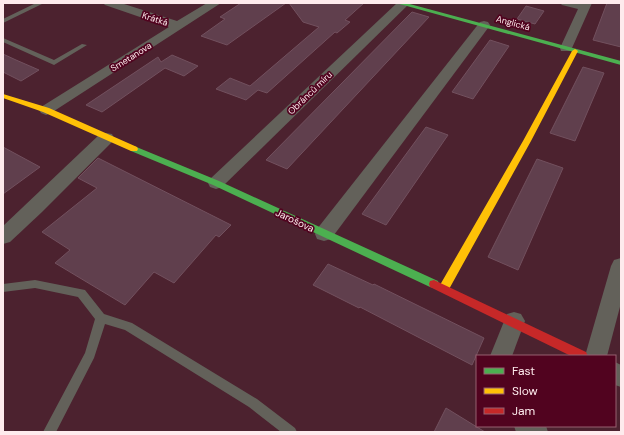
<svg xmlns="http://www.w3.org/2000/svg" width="624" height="435" viewBox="0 0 624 435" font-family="'DM Sans',sans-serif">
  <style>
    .building { fill: #603f4d; stroke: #72505e }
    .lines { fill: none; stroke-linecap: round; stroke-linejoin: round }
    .lane { fill: #63615a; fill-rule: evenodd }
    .street { fill: #63615a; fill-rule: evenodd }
    .fast { fill: #4caf50; fill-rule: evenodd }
    .slow { fill: #ffc107; fill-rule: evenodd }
    .jam { fill: #c62828; fill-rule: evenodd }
    .labels { text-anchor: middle; stroke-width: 3.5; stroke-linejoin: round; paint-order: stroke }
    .far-street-label { font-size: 9px; fill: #feebed; stroke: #51031f }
    .street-label { font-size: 10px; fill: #feebed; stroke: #51031f }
  </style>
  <rect width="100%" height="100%" fill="#4c222f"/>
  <g class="building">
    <path d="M241,3h45l-59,42 -26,-9 24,-17 -5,-2z"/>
    <path d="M289,3h75l-19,17 5,2 -13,11 -2,-1 -68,61 -9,-3 -12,10 -30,-11 14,-11 20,8 69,-59 -16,-5z"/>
    <path d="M607,3h14v44l-28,-7z"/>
    <path d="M526,6l18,5 -9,13 -18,-5z"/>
    <path d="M412,12l17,5 -142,152 -21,-9z"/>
    <path d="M490,40l19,6 -36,53 -21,-7z"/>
    <path d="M3,54l13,6 23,10 -18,11 -18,-9z"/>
    <path d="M172,55l26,11 -14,10 -19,-8 -63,44 -16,-7 72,-48 3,5z"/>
    <path d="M583,67l21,6 -29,68 -25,-8z"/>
    <path d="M426,127l22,8 -62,90 -24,-11z"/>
    <path d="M3,147l37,20 -37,27z"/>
    <path d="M98,158l133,67 -12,12 -3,-2 -42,48 -20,-11 -29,33 -70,-42 15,-13 -28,-18 55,-44 -19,-10z"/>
    <path d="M537,159l26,9 -45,102 -30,-13z"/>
    <path d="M328,264l45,21 1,-1 110,54 -12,27 -112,-58 -1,1 -46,-23z"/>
    <path d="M446,408l39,24h-51z"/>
  </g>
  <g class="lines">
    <g class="lane">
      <path d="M36,3h8l-41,20v-4z"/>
      <path d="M3,38l51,22 28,-16 5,1 -33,20 -51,-23z"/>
      <path d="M35,280l50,10 19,24 28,9 125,76 38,29 2,4h-16l-32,-25 -124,-77 -20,-6 -11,34 -38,74h-13l42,-79 10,-34 -17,-22 -43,-9 -32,4v-8z"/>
    </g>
    <g class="street">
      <path d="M103,3h18l56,18 30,-18h14l-170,110 -5,2 -5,-2 -2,-3 2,-3 128,-80 -64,-22z"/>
      <path d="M397,3h13l-188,184 -6,2 -6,-2 -2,-4 2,-4z"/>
      <path d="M560,3h32l-20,45 -1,3h-10l-1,-3 18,-39 -16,-4z"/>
      <path d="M484,21l4,1 2,3 -2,3 -157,211 -7,2 -7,-2 -2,-5 2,-5 163,-207z"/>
      <path d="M106,133l6,1 2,4 -2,4 -70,70 -32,30 -7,2v-18l97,-92z"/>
      <path d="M621,258v45l-14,53h-22l26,-90 3,-6z"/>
      <path d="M514,312l7,2 4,7 -13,35h-22l17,-42z"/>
      <path d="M615,362l6,3v22l-6,-2z"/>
      <path d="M514,426h32l2,6h-32z"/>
    </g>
    <g class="fast">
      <path d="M396,3h10l215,58v4z"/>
      <path d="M134,146l85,35 219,100 1,3 -1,3 -4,1 -4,-1 -217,-102 -82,-34 -1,-2z"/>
    </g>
    <g class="slow">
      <path d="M575,49l3,2 -47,90 -83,150 -4,1 -4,-1 -1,-3 1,-3 83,-144 49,-90z"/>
      <path d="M3,94l46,14 88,39 1,2 -1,2h-6l-88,-39 -40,-14z"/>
    </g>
    <path class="jam" d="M434,280l152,72 2,4h-17l-141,-69 -1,-3 1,-3z"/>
  </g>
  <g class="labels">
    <g class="far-street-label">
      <text transform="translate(155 19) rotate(18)" y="3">Krátká</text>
      <text transform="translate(513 23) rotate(15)" y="3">Anglická</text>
      <text transform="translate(131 57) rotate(-32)" y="3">Smetanova</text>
      <text transform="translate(310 93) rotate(-44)" y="3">Obránců míru</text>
    </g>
    <g class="street-label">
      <text transform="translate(295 220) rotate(25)" y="4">Jarošova</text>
    </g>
  </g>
  <rect width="624" height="435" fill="none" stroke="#feebed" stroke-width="8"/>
  <rect x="476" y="355" width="140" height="72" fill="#51031f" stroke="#966071"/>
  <rect x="484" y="368" width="20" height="6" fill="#4caf50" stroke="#966071"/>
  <text x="512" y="375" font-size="12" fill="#feebed">Fast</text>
  <rect x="484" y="388" width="20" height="6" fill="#ffc107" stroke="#966071"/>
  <text x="512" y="395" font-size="12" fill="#feebed">Slow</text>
  <rect x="484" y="408" width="20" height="6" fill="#c62828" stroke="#966071"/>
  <text x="512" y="415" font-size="12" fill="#feebed">Jam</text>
</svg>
